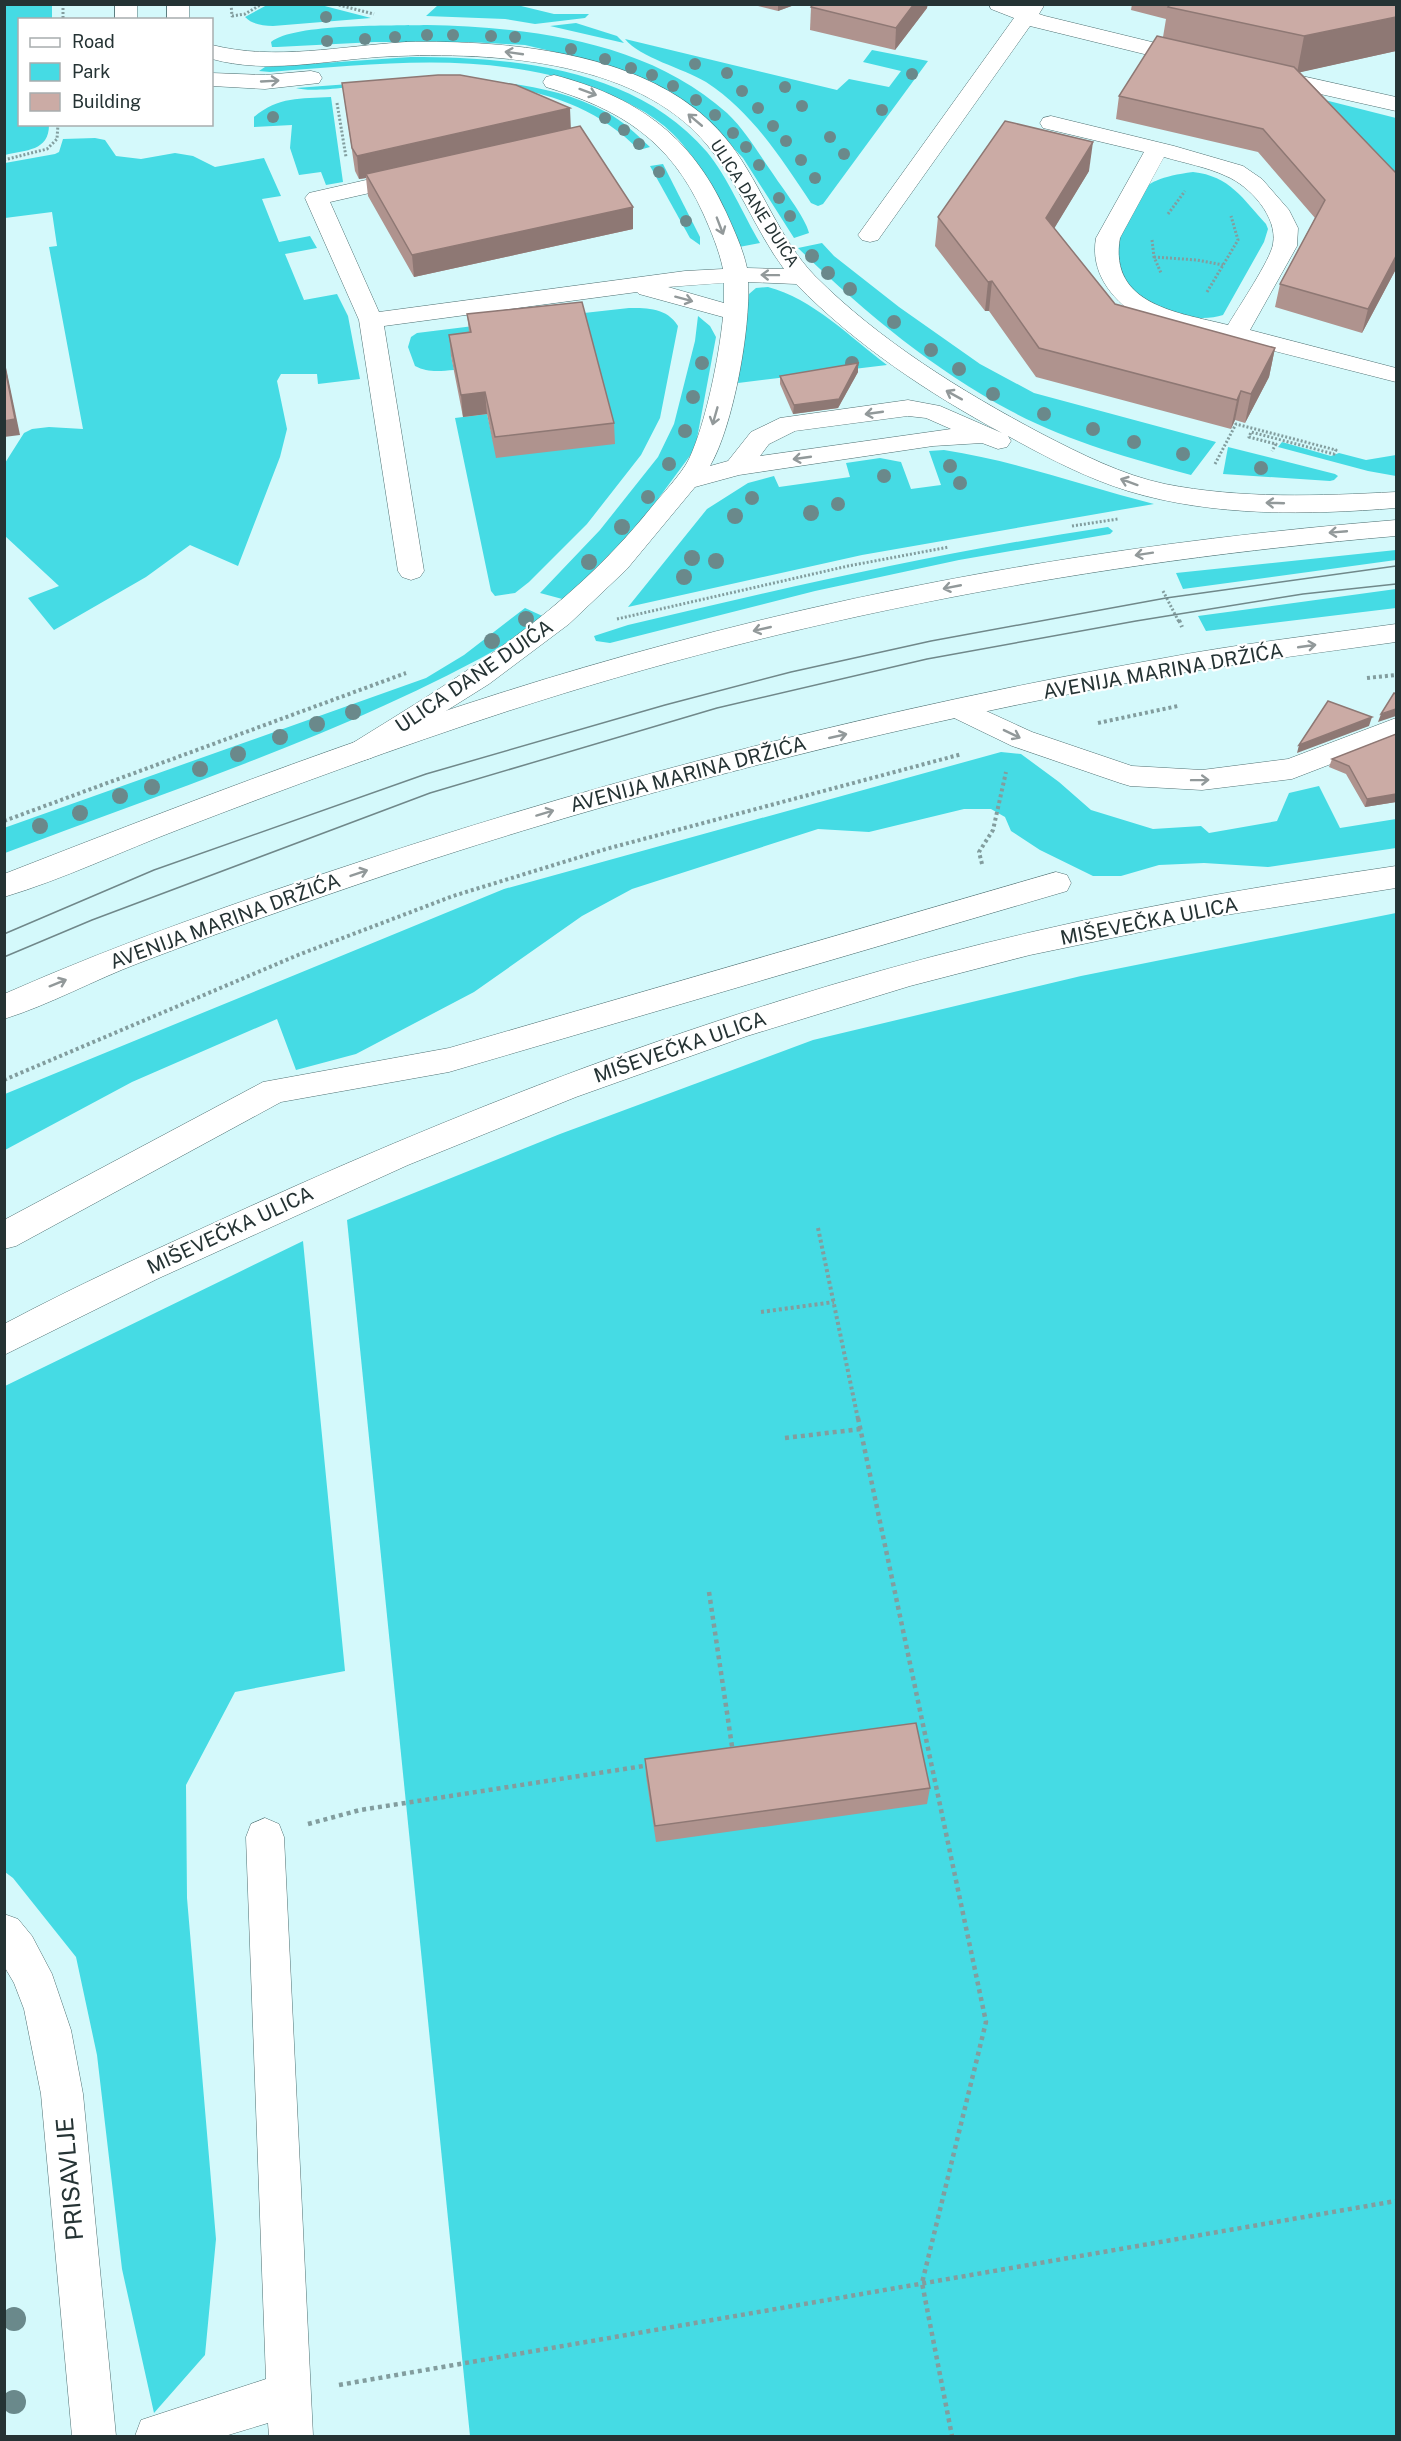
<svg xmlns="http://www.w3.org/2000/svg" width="1401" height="2441" viewBox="0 0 1401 2441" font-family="'Public Sans',sans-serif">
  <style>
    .green { fill: #45dbe4 }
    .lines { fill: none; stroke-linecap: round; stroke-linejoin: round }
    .minor-casing { stroke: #507173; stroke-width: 1 }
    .major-casing { stroke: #507173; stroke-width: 1 }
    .path-far2 { stroke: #829d9e; stroke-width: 3; stroke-dasharray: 2 2; stroke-linecap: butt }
    .path-far1 { stroke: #829d9e; stroke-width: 4; stroke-dasharray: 3 3; stroke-linecap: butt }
    .path { stroke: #829d9e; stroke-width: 4.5; stroke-dasharray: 4 4; stroke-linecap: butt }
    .minor { fill: #fff; fill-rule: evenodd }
    .major { fill: #fff; fill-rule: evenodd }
    .tram { stroke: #70888a; stroke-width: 1.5 }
    .tree { fill: #6a898b }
    .wall { fill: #af938e }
    .shaded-wall { fill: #8e7874 }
    .building { fill: #cbaba5; stroke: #8e7874; stroke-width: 1.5 }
    .oneway { stroke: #92999a }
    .labels { text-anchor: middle; stroke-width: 4.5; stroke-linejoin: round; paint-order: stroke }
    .far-street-label { font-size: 16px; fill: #253334; stroke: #fff }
    .street-label { font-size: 20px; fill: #253334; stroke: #fff }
    .near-street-label { font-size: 24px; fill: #253334; stroke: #fff }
  </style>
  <rect width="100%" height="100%" fill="#d4f9fb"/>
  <g class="green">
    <path d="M317,4l54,14 -98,8c-11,-1 -20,-1 -28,-9l22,-12z"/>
    <path d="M4,5h48v14l-32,1v104l29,1c0,26 -23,25 -44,30z"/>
    <path d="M438,5h79l37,9h35l-4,4 -50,6 -30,-5 -79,-3z"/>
    <path d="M576,23l41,13 7,7 -74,-17z"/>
    <path d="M427,25c103,2 220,16 300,88 18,17 30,38 44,58 9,14 35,47 38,62l-15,5 -51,-80 -24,-25 -143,-76 -51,-12 -56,-3h-94l-98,5h-5l-1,-5c24,-19 122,-16 156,-17z"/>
    <path d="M625,39l212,51 12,-11 40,8 12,-16 -38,-9 9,-12 56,11 -105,143 -5,2 -7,-3c-30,-45 -59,-91 -105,-121 -23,-14 -66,-24 -81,-43z"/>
    <path d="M411,57c103,0 224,11 296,95 20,24 37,64 53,91l-21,4c-18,-40 -34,-81 -66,-113 -22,-22 -53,-36 -82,-47 -105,-37 -213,-23 -321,-15l-11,-1 6,-4z"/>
    <path d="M429,78c60,2 123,5 177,34 17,9 30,22 44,35l-11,3c-70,-72 -174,-71 -266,-65 -19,1 -61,8 -77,3z"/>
    <path d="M1309,96l87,22v70z"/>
    <path d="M331,97l12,85 -17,3 -5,-13 -22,3 -9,-27 2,-23 -38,2v-10c25,-21 46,-18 77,-20z"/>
    <path d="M95,138l10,2 11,16 25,3 34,-6 18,3 22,11 49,-9 17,38 -19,3 17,43 31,-6 7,12 -32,6 19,46 33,-6 11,22 12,63 -42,5 -1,-10h-36l-4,7 10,48 -7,28 -42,109 -48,-21 -44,32 -92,53 -26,-32 31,-12 -54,-50v-73l19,-30 8,-4 17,-2 34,2 -34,-182 8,-1 -5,-34 -47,6v-55l50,-9 4,-2 4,-13z"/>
    <path d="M663,164l37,73v8l-10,-7 -40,-72z"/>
    <path d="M1193,172c37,4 50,27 73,52l2,5 -4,13 -41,73c-29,10 -75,-6 -95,-29 -7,-8 -10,-24 -14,-34 20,-53 16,-72 79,-80z"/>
    <path d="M822,243l12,13 65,51 81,57 54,29 182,49 -25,33c-61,-17 -124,-34 -180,-64 -79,-42 -149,-101 -213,-163z"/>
    <path d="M768,287c44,11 83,51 119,78l-149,18 11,-89 7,-6z"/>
    <path d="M629,308c19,0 38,0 49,18l-18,92 -19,37 -54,69 -58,58 -14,11 -20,3 -4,-5 -36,-173 32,-4 10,44 78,-144z"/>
    <path d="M698,316l12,10 6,11 -21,112 -74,100 -55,51 -26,-7 60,-63 58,-73 16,-33 21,-83z"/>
    <path d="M538,318l-87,38 3,14c-14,1 -26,3 -39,-4l-7,-19 3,-10 6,-4z"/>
    <path d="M1282,442l49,14 8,-3 27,7 30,-5v21l-28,-5 -90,-24z"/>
    <path d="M1228,447l107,27 3,2 -4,4 -4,1 -107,-7z"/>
    <path d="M944,450c72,11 140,36 210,54l-292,51 -234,52 79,-98 41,-26 26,-7 5,11 71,-10 -4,-14 34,-5 21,4 10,27 30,-4 -12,-34z"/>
    <path d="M1108,527l5,4 -3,3 -151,26 -144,31 -205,52 -14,-2 -2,-5 34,-11c159,-38 318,-74 480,-98z"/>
    <path d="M1396,550v10l-213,29 -7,-16z"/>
    <path d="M1396,589v19l-190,23 -8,-15z"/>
    <path d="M525,608l24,11c-169,104 -360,164 -544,234l-1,-25 422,-150 38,-23z"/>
    <path d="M1001,752l20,2 38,28 32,28 62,19 48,-3 8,7 68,-12 12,-28 30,-7 21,42 56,-9v29l-128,19 -64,-4 -45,2 -38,11h-28l-53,-26 -29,-19 -6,-14 -14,-8h-27l-95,23 -51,-3 -186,60 -50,27 -108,76 -118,62 -60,16 -19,-51 -145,63 -127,68v-56l499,-205z"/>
    <path d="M1396,913v1523h-926l-123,-1216 213,-86 253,-94 268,-64z"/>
    <path d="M303,1241l42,430 -110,21 -49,93 1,113 29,341 -11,116 -51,58 -32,-144 -25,-214 -21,-98 -63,-79 -8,-6v-486z"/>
  </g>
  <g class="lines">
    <defs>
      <g id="minor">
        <rect x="115" y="4" width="22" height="16"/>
        <rect x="167" y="4" width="22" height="16"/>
        <path d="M989,4l33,2 2,-2h21l-6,10 6,2 156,38 3,5 -3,5 -8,2 -163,-40 -152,214 -8,2 -8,-2 -4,-5 156,-217 -23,-9z"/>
        <path d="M406,42c105,-2 256,10 325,103 31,41 48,94 84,131 65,65 146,115 227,158 39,20 80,41 123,50 76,15 154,12 231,8v16c-88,7 -182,9 -268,-17 -42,-13 -82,-34 -120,-55l3,5 -4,6 -9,2 -16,-6 -49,3 -194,29 -44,12 -68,82 -58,55 -80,60 -118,74 -10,3 -10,-3 -4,-7 4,-7c113,-70 214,-130 299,-235 12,-15 31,-34 39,-50 17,-36 30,-102 34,-142l-84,-23 -2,-2 -253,34 40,245 -4,6 -9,3 -9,-3 -4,-6 -39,-251 -54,-122 4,-5 101,-23 8,2 3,5 -3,5 -88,20 49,110 306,-41 38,-2c-4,-19 -12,-38 -20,-56 -33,-73 -83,-104 -157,-126l-3,-5 3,-5 8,-2c81,21 137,60 172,137 8,18 17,37 21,56l37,1c-29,-39 -45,-86 -76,-123 -72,-89 -225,-95 -330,-89 -55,4 -112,17 -166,2v-14c63,16 129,1 194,-3zM748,282l48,2c60,61 132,109 206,149l-62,-27 -32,-6 -128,18 -29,14 -23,29 -18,5c23,-39 41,-138 38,-184zM724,283v20l-56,-16zM908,416l18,2 25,11 -191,27 9,-12 26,-13z"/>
        <path d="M1266,68l130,29v14l-138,-31 -3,-5 3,-5z"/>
        <path d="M311,71l8,2 3,5 -3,5 -54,6 -53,-3v-13l53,2z"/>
        <path d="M1051,116l123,30 69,20 19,13 27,31 9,18 -1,18 -47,84 146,38v14l-259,-66c-26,-18 -47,-44 -41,-78l48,-86 -101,-24 -3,-5 3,-5zM1164,157c20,6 43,10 62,19 24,10 52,41 47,68 -2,15 -35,64 -45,81 -47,-12 -120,-19 -108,-87z"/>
        <path d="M960,699l72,33 100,34 70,4 86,-11 108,-41v21l-104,40 -90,11 -72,-4 -10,-3 -108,-37 -62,-30 -4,-7 4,-7z"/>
        <path d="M1396,866v22l-183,29 -183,38 -120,31 -163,50 -171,61 -168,68 -251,114 -153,76v-31c81,-43 164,-80 247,-118 251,-114 512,-212 781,-274 120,-28 242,-48 364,-66z"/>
        <path d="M1056,872l11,3 4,8 -4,8 -618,181 -168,30 -265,144 -12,3v-29l259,-138 186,-34z"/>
        <path d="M265,1818l14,6 5,13 29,599h-44l-1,-13 -43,13h-90l6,-16 125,-41 -20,-542 5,-13z"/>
        <path d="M4,1914l14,5 14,17 20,38 19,56 12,64 33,342h-44l-31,-342 -17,-85 -10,-26 -10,-17z"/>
      </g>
      <g id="major">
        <path d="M1396,520v16c-302,26 -599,81 -888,175 -110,36 -219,76 -328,118 -58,22 -116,50 -176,68v-23c218,-85 438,-170 664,-230 239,-65 482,-104 728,-124z"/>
        <path d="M1396,624v18c-79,11 -159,21 -237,35 -245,45 -489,105 -726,182 -99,33 -197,67 -294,104 -45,17 -90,42 -135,56v-25c118,-52 239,-94 361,-134 259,-86 525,-153 794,-201 79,-15 158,-24 237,-35z"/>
      </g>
    </defs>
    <use href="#minor" class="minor-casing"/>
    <use href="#major" class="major-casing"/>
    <g class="path-far2">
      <path d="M63,4v16"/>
      <path d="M231,4l1,12 13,-2 17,-10"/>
      <path d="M335,4l39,10"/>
      <path d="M337,103l9,54"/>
      <path d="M4,160l43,-11 10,-10 1,-15"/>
      <path d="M1168,214l17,-23"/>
      <path d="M1152,240l2,17 7,16"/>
      <path d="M1154,257l43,3 26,5"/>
      <path d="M1207,292l31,-52 -7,-24"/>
      <path d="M1215,464l21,-40 100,26 -2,4 -83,-22 -2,5 27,7 -4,7"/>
      <path d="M1072,526l46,-7"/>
      <path d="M1163,591l16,31"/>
      <path d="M617,619l231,-53 101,-19"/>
    </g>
    <g class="path-far1">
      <path d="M1179,620l3,7"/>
      <path d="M1367,678l29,-3"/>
      <path d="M1098,723l80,-17"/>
      <path d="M4,821l402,-148"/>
      <path d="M982,864l-3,-12 14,-22 13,-58"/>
      <path d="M4,1080l294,-125 155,-59 153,-47 356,-95"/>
      <path d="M818,1228l40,191"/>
      <path d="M761,1312l73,-10"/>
    </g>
    <g class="path">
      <path d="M858,1418l128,604 -64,261 30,153"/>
      <path d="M785,1438l76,-9"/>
      <path d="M709,1592l24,161"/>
      <path d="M308,1824l52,-14 290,-45"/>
      <path d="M339,2385l1057,-184"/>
    </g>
    <use href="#minor" class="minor"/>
    <use href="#major" class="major"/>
    <g class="tram">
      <path d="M4,934l150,-64 272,-96 239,-69 126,-33 140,-31 235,-43 230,-32"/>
      <path d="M4,957l88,-37 338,-127 287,-85 210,-49 209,-38 167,-27 93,-10"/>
    </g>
  </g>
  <g class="tree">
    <circle cx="326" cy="17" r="6"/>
    <circle cx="427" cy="35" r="6"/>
    <circle cx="453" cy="35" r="6"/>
    <circle cx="491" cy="36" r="6"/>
    <circle cx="395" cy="37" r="6"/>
    <circle cx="515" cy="37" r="6"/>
    <circle cx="365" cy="39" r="6"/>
    <circle cx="327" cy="41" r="6"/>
    <circle cx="571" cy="49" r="6"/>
    <circle cx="605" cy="59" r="6"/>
    <circle cx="695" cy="64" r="6"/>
    <circle cx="631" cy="68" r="6"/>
    <circle cx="727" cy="73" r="6"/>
    <circle cx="912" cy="74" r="6"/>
    <circle cx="652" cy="75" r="6"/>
    <circle cx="673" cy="86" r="6"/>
    <circle cx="785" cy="87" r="6"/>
    <circle cx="742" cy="91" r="6"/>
    <circle cx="696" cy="100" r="6"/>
    <circle cx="802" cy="106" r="6"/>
    <circle cx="758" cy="108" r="6"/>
    <circle cx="882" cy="110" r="6"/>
    <circle cx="715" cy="115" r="6"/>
    <circle cx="273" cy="117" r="6"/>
    <circle cx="605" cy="118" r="6"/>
    <circle cx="773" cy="126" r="6"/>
    <circle cx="624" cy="130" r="6"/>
    <circle cx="733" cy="133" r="6"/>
    <circle cx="830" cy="137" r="6"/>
    <circle cx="786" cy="141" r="6"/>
    <circle cx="639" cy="144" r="6"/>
    <circle cx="746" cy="147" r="6"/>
    <circle cx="844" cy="154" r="6"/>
    <circle cx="801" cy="160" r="6"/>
    <circle cx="759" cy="165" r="6"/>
    <circle cx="659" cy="172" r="6"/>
    <circle cx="815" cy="178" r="6"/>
    <circle cx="779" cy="198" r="6"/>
    <circle cx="790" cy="216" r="6"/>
    <circle cx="686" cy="221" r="6"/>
    <circle cx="812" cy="256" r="7"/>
    <circle cx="828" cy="273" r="7"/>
    <circle cx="850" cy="289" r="7"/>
    <circle cx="894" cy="322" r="7"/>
    <circle cx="931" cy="350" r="7"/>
    <circle cx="702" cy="363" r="7"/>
    <circle cx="852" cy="363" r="7"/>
    <circle cx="959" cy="369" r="7"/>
    <circle cx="993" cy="394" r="7"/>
    <circle cx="693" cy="397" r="7"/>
    <circle cx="1044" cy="414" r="7"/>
    <circle cx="1093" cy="429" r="7"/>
    <circle cx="685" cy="431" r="7"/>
    <circle cx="1134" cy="442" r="7"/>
    <circle cx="1183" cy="454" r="7"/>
    <circle cx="669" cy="464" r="7"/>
    <circle cx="950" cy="466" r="7"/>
    <circle cx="1261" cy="468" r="7"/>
    <circle cx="884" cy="476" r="7"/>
    <circle cx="960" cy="483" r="7"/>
    <circle cx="648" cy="497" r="7"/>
    <circle cx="752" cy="498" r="7"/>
    <circle cx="838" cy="504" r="7"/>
    <circle cx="811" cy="513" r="8"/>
    <circle cx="735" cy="516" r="8"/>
    <circle cx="622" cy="527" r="8"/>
    <circle cx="692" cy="558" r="8"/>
    <circle cx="716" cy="561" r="8"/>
    <circle cx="589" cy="562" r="8"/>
    <circle cx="684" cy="577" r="8"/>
    <circle cx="526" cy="619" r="8"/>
    <circle cx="492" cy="641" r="8"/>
    <circle cx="353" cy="712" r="8"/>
    <circle cx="317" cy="724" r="8"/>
    <circle cx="280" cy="737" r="8"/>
    <circle cx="238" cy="754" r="8"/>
    <circle cx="200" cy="769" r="8"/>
    <circle cx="152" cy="787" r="8"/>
    <circle cx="120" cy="796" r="8"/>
    <circle cx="80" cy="813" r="8"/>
    <circle cx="40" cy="826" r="8"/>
    <circle cx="14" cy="2319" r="12"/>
    <circle cx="14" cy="2402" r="12"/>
  </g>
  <g class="wall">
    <path d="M750,4h47l-19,7z"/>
    <path d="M1132,4h264v47l-96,21 96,101v96l-34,64 -87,-26 5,-23 35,-66 -57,-66 -142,-33 3,-23 44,-59 3,-18 -35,-9z"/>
    <path d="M811,7l116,1 -32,42 -85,-20z"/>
    <path d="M342,83l229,45 62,79v22l-219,48 -46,-81 -2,-18 -7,1 -4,-8z"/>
    <path d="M1089,171l-35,57 61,76 160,44 -6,29 -24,46 -10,-3 -4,9 -195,-52 -47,-66h-4l-50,-65 3,-29z"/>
    <path d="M467,314l147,109 1,21 -119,14 -9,-44 -24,3 -12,-61 -2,-21 20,-3z"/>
    <path d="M858,363v9l-20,36 -45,6 -13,-30v-8z"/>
    <path d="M1396,734v68l-31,5 -19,-33 -17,-7 3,-8z"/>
    <path d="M645,1759l285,29 -3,16 -271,38 -10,-66z"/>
  </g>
  <g class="shaded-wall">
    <path d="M778,4h19l-19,7z"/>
    <path d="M914,4h14l-1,4 -32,42 1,-22z"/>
    <path d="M1396,17v34l-99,22 7,-37z"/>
    <path d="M570,108l1,23 -205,43v4l-7,1 -2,-23z"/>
    <path d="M1093,142l-4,29 -46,76 3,-29z"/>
    <path d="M633,207v22l-219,48 -2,-22z"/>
    <path d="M1396,256v13l-34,64 6,-24z"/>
    <path d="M992,281l-3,30h-4l3,-29z"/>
    <path d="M1275,348l-6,29 -24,46 6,-29z"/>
    <path d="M4,358l16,77 -16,2z"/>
    <path d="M858,363v9l-20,36 -45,6 1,-9z"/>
    <path d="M1241,391l-6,29 -4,9 6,-29z"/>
    <path d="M485,392l2,22 -24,3 -2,-22z"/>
    <path d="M1396,709v7l-18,6 3,-8z"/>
    <path d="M1372,717l-3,9 -72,27 2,-8z"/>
    <path d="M1396,794v8l-31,5 2,-8z"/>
  </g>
  <g class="building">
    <path d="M813,4h101l-18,24 -85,-21z"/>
    <path d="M1170,4h226v13l-92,19 -136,-29z"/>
    <path d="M1157,36l137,31 102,106v83l-28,53 -88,-25 45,-84 -62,-71 -144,-33z"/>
    <path d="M438,75h22l56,10 54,23 -213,48 -5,-8 -10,-65z"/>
    <path d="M1005,121l88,21 -47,76 69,86 160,44 -24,46 -10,-3 -4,9 -198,-52 -47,-67 -4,1 -50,-65z"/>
    <path d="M580,126l53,81 -221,48 -46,-81z"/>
    <path d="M582,302l32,121 -119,14 -10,-45 -24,3 -12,-60 22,-3 -4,-18z"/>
    <path d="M4,363l11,56 -11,2z"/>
    <path d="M858,363l-19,36 -45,6 -14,-29z"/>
    <path d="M1394,693l2,1v15l-15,5z"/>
    <path d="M1328,701l44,16 -73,28z"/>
    <path d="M1396,734v60l-29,5 -18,-33 -17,-7z"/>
    <path d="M916,1723l14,65 -275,38 -10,-67z"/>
  </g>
  <defs><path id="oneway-shaft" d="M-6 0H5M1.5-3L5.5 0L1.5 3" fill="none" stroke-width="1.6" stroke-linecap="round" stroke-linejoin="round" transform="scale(1.5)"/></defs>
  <g class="oneway">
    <use href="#oneway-shaft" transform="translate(514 53) rotate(-172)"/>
    <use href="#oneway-shaft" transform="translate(270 81) rotate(-3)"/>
    <use href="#oneway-shaft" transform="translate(588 92) rotate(20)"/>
    <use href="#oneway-shaft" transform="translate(695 120) rotate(-140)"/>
    <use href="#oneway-shaft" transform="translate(720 226) rotate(69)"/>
    <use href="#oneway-shaft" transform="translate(770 275) rotate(-179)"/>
    <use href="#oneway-shaft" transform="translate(684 299) rotate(15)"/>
    <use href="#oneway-shaft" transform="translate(954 395) rotate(-151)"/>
    <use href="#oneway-shaft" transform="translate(874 413) rotate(172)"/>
    <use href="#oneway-shaft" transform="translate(715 416) rotate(106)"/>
    <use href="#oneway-shaft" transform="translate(802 458) rotate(172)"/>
    <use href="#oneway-shaft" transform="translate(1129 482) rotate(-160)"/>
    <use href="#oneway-shaft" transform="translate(1275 503) rotate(-178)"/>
    <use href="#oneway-shaft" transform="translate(1338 532) rotate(175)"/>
    <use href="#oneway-shaft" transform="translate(1144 554) rotate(171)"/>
    <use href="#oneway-shaft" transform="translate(952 587) rotate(169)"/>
    <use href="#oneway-shaft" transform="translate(762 629) rotate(167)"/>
    <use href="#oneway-shaft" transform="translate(1307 646) rotate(-8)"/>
    <use href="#oneway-shaft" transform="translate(1012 734) rotate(26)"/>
    <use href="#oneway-shaft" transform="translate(838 736) rotate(-13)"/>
    <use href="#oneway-shaft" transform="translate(1200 780) rotate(-1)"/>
    <use href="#oneway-shaft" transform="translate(545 813) rotate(-17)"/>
    <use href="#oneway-shaft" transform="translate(359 873) rotate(-19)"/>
    <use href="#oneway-shaft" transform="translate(58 983) rotate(-22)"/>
  </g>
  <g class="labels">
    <g class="far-street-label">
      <text transform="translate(755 203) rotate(57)" y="6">ULICA DANE DUIĆA</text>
    </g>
    <g class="street-label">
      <text transform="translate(1163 671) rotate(-10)" y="7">AVENIJA MARINA DRŽIĆA</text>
      <text transform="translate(474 676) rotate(-34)" y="7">ULICA DANE DUIĆA</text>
      <text transform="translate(688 774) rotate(-15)" y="7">AVENIJA MARINA DRŽIĆA</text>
      <text transform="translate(225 921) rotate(-20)" y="7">AVENIJA MARINA DRŽIĆA</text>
      <text transform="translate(1149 921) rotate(-11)" y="7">MIŠEVEČKA ULICA</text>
      <text transform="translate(680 1047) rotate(-19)" y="7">MIŠEVEČKA ULICA</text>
      <text transform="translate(230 1230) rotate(-25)" y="7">MIŠEVEČKA ULICA</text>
    </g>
    <g class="near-street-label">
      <text transform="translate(70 2179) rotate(-95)" y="8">PRISAVLJE</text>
    </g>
  </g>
  <rect width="1401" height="2441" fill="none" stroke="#253334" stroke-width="12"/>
  <rect x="18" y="18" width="195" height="108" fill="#ffffff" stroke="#a8adae" stroke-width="1.5"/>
  <rect x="30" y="38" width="30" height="9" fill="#ffffff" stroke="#a8adae" stroke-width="1.5"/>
  <text x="72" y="48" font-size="18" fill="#253334">Road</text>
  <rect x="30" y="63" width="30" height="18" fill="#45dbe4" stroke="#a8adae" stroke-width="1.5"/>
  <text x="72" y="78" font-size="18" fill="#253334">Park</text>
  <rect x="30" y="93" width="30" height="18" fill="#cbaba5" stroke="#a8adae" stroke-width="1.5"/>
  <text x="72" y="108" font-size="18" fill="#253334">Building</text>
</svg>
